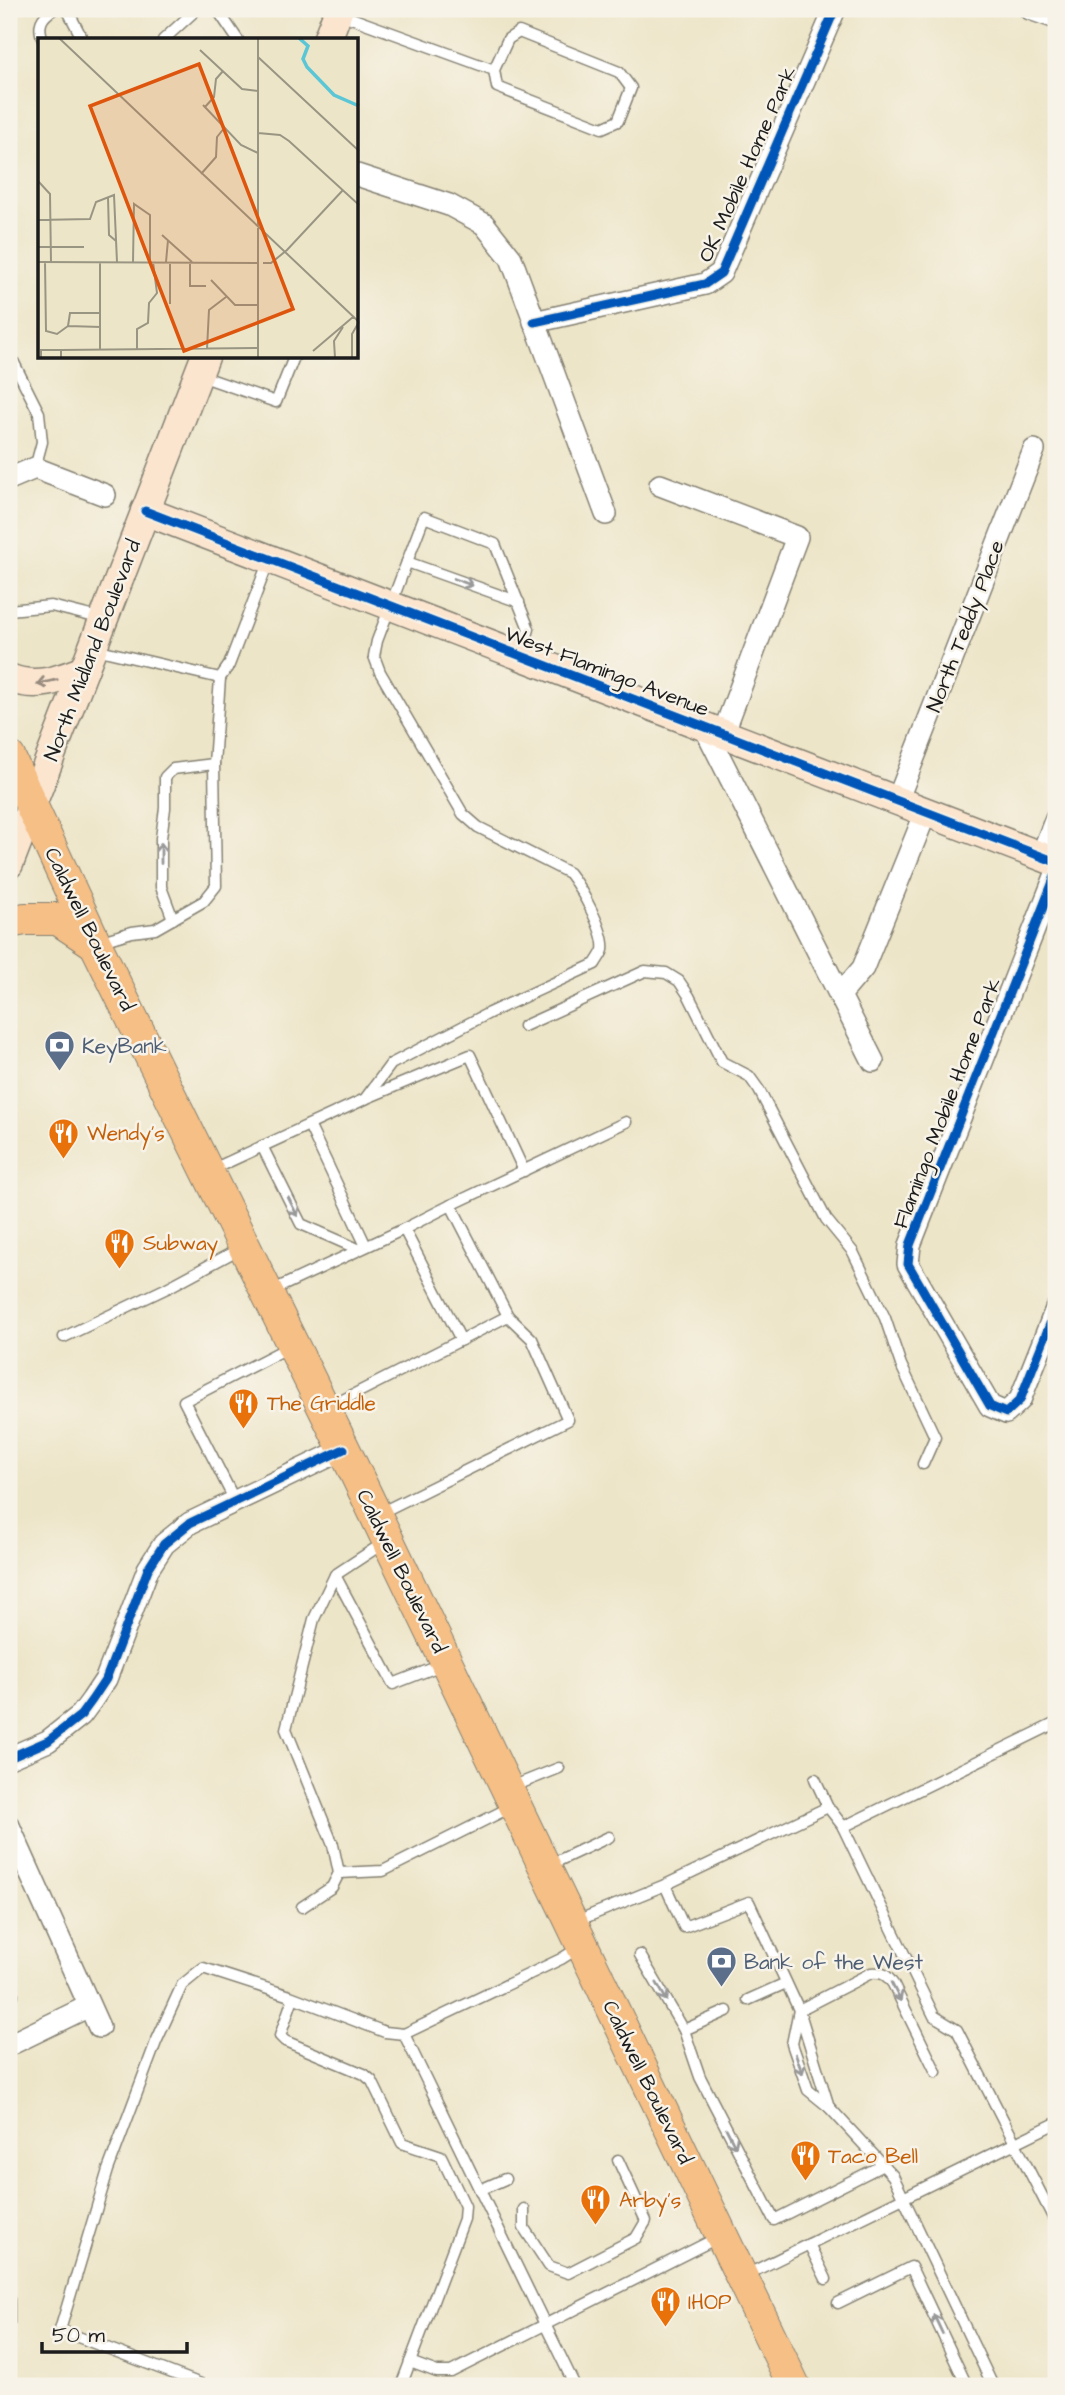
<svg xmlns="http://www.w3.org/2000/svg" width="1065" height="2395" viewBox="0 0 1065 2395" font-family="'Architects Daughter',sans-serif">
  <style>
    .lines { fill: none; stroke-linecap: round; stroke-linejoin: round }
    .lane-casing { stroke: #848072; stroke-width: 13 }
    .street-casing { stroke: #848072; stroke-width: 24 }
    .secondary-casing { stroke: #848072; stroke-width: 31 }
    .primary-casing { stroke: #848072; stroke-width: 34 }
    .lane { stroke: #fff; stroke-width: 10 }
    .street { stroke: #fff; stroke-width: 21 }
    .secondary { stroke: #fbe5cf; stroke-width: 28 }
    .primary { stroke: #f5bf86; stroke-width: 32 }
    .cycleway-casing { stroke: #f7f3e8; stroke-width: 13 }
    .cycleway { stroke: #0057b8; stroke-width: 9 }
    .oneway { stroke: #999 }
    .oneway2 { stroke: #978b7e }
    .labels { text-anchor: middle; stroke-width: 5; stroke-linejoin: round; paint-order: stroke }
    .street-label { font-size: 21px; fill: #1c1c1c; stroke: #f7f3e8 }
    .service-label { font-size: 21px; fill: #4e5e75; stroke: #f7f3e8; text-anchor: start }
    .food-label { font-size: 21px; fill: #c56008; stroke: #f7f3e8; text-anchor: start }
    .inset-river { fill: none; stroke: #5bc6d5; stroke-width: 3.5 }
    .inset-road { fill: none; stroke: #999583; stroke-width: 2 }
    .view { fill: #de560d; fill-opacity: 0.15; stroke: #de560d; stroke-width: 3.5 }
    .inset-edge { fill: none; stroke: #1c1c1c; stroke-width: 3.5 }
  </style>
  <rect width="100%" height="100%" fill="#f7f3e8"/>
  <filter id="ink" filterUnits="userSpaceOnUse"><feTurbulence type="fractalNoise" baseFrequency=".0143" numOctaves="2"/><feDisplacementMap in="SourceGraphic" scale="14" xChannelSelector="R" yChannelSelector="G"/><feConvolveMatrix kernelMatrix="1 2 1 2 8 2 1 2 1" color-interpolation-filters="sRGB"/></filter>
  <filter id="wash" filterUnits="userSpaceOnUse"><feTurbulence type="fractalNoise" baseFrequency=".00686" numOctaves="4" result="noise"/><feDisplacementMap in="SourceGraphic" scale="28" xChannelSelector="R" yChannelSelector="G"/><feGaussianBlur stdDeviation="1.57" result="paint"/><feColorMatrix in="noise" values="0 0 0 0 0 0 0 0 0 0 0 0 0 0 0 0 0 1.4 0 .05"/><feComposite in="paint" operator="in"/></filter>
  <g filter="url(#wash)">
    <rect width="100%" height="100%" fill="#ede5c8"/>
  </g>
  <g filter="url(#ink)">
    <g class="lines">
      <defs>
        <g id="lane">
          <path d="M67,9l16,31"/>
          <path d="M217,9l21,31"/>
          <path d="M340,14l154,56 3,17 105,41 16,-7 13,-33 -12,-16 -100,-40 -11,7 -14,31"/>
          <path d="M43,40c-6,-15 -2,-23 11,-31"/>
          <path d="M163,40l34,-31"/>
          <path d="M9,353l30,60 3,29 -7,26"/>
          <path d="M201,376l75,26 18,-45"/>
          <path d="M407,562l112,40"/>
          <path d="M9,610l42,-4 52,13"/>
          <path d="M95,649l125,29 9,-13 40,-105"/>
          <path d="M173,919l-12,-32v-49l4,-30v-31l8,-8 41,-5"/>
          <path d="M98,942l34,-10 23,-3 49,-28 12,-15 -2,-122 6,-86"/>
          <path d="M524,1026l121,-55 21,2 13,8 10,15 33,66 27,14 10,14 67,129 27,33 32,66 16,47 34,72 -12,27"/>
          <path d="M367,1098l103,-43 54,116"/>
          <path d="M309,1125l57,121"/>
          <path d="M262,1146l39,78 57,25"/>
          <path d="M211,1170l154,-71 26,-35 98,-51 106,-49c2,-4 7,-10 8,-14 3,-18 -23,-63 -34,-77l-91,-46 -15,-13 -83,-142 -6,-16 3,-15 47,-124 71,27 34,85 -7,25"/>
          <path d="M404,1229l47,-24"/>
          <path d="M271,1291l133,-62 57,111 -134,68"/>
          <path d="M64,1337l103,-49 76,-41"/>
          <path d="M461,1340l47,-24"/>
          <path d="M235,1501l-51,-100 107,-55"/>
          <path d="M378,1514l190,-94 -36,-81 -24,-23 -57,-111 175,-83"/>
          <path d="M335,1575l58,109 51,-20"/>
          <path d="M815,1779l13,28 14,18 92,191 23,14 99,193"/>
          <path d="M509,1788l50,-20"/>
          <path d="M843,1827l213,-104"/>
          <path d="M547,1866l62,-29"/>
          <path d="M339,1873l44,-2 130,-65"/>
          <path d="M665,1885l19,42 65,-25 50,108 30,97"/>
          <path d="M302,1907l30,-20 7,-14 -6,-28 -47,-116 28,-110 21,-44 50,-33"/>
          <path d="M574,1922l91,-37 163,-78"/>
          <path d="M640,1955l44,75 16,47 74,143 109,-55"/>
          <path d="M9,1997l4,-2"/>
          <path d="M293,1998l-13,38 5,5 79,33 8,7 30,62 39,13 24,50 -1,13 -63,167"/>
          <path d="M748,2000l38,-17"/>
          <path d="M799,2010l-7,34 16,46 21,17 64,69 100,210"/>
          <path d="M799,2010l72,-37c12,-1 16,2 22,11l43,88"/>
          <path d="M684,2030l43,-19"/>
          <path d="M404,2034l157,-75 19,-12"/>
          <path d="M480,2190l25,-11"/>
          <path d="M524,2209v19l25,38 19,7 68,-35 10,-17 -28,-61"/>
          <path d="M809,2244l17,35"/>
          <path d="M744,2276l312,-153"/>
          <path d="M9,2298v25"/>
          <path d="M838,2303l73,-36 56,119"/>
          <path d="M410,2362l27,10h14l268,-135"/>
          <path d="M206,2386l-146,-56 48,-160 48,-128 26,-57 21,-17 87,28 95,36 19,2 171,352"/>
        </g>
        <g id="street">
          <path d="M1030,9l26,9"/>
          <path d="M357,175l92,30 35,19 27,34 95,256"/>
          <path d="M534,322l171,-38 16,-11 114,-264"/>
          <path d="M9,479l26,-11 70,27"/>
          <path d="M660,485l137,52 -74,197"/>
          <path d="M705,728l168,333"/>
          <path d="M897,801l137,-351"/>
          <path d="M1041,857l15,-39"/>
          <path d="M1056,874l-146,371 -2,19 82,142 16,7 14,-13 36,-91"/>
          <path d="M840,995l23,-27 63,-156"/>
          <path d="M9,1758l39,-17 33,-26 11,-15 14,-21 42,-110 16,-25 26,-21 154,-74"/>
          <path d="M9,1826l90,201"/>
          <path d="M9,2045l80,-39"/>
        </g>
        <g id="secondary">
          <path d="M327,40l12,-31"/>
          <path d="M145,511l911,351"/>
          <path d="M9,678c27,11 49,2 75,-8"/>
          <path d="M9,864l196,-507"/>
        </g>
        <g id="primary">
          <path d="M9,757l86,186 249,506 450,937"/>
          <path d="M9,922l16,-3h33l36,24"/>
        </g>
      </defs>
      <use href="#lane" class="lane-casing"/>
      <use href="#street" class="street-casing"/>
      <use href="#secondary" class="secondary-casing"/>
      <use href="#primary" class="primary-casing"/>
      <use href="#lane" class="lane"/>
      <use href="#street" class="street"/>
      <use href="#secondary" class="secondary"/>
      <use href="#primary" class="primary"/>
      <defs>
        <g id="cycleway">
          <path d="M534,322l171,-38 16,-11 114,-264"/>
          <path d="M145,511l911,351"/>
          <path d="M1056,874l-146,371 -2,19 82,142 16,7 14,-13 36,-91"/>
          <path d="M9,1758l39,-17 33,-26 11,-15 14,-21 42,-110 16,-25 26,-21 154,-74"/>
        </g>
      </defs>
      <use href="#cycleway" class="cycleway-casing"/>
      <use href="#cycleway" class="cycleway"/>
    </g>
    <defs><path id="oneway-shaft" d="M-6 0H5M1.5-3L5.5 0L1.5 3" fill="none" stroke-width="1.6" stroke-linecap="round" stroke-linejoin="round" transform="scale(1.75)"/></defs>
    <g class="oneway">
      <use href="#oneway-shaft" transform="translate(463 582) rotate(20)"/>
      <use href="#oneway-shaft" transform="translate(161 853) rotate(-90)"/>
      <use href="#oneway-shaft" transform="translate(293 1207) rotate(63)"/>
      <use href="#oneway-shaft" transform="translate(662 1992) rotate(60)"/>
      <use href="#oneway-shaft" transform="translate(896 1992) rotate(63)"/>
      <use href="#oneway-shaft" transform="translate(799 2064) rotate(70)"/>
      <use href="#oneway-shaft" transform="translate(731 2138) rotate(63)"/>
      <use href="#oneway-shaft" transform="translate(938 2324) rotate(-115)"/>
    </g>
    <use class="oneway2" href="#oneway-shaft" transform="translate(47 682) rotate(167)"/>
  </g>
  <defs>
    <symbol id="bank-pin" viewBox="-11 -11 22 30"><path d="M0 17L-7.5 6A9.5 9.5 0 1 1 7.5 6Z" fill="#5c6f8a" stroke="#f7f3e8"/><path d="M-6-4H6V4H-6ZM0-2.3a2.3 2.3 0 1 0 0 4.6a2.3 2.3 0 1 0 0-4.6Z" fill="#fff"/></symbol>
    <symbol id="restaurant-pin" viewBox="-11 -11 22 30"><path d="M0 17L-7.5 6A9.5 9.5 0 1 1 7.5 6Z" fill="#e8710a" stroke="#f7f3e8"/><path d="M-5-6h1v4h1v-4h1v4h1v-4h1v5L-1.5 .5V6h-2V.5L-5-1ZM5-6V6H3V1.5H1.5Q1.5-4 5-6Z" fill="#fff"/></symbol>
  </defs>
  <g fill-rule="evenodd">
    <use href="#bank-pin" x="42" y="1028" width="35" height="47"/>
    <use href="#restaurant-pin" x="46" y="1116" width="35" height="47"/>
    <use href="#restaurant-pin" x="102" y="1226" width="35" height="47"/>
    <use href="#restaurant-pin" x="226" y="1386" width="35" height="47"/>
    <use href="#bank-pin" x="704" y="1944" width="35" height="47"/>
    <use href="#restaurant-pin" x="788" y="2138" width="35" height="47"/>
    <use href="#restaurant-pin" x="578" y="2182" width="35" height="47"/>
    <use href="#restaurant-pin" x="648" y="2284" width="35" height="47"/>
  </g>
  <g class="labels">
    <g class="street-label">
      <text transform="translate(747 164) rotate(-66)" y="7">OK Mobile Home Park</text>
      <text transform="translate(965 626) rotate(-69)" y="7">North Teddy Place</text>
      <text transform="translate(92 650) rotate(-69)" y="7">North Midland Boulevard</text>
      <text transform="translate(607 671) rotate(21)" y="7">West Flamingo Avenue</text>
      <text transform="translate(90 929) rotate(64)" y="7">Caldwell Boulevard</text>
      <text transform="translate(947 1103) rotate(-69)" y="7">Flamingo Mobile Home Park</text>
      <text transform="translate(402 1571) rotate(64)" y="7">Caldwell Boulevard</text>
      <text transform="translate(648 2082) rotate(64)" y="7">Caldwell Boulevard</text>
    </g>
    <g class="service-label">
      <text x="82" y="1053">KeyBank</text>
      <text x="744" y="1969">Bank of the West</text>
    </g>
    <g class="food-label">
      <text x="87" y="1140">Wendy's</text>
      <text x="143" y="1250">Subway</text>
      <text x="267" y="1410">The Griddle</text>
      <text x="828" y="2163">Taco Bell</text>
      <text x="619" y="2207">Arby's</text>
      <text x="688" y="2309">IHOP</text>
    </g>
  </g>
  <g transform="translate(38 38)">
    <rect width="320" height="320" fill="#ede5c8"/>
    <path class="inset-river" d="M261,0l9,8 -5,13 4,8 27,28 25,11"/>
    <path class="inset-road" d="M21,0l300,284M220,0v188M162,12l42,39 16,2M220,19l101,94M165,67l38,40 17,8M167,69l9,-10 2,-18 7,-8M220,95l22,2 9,6 70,64M163,136l15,-17 1,-20 8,-10M0,143l12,13 1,68M70,159l1,38 7,6M0,182l52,-1 6,-17 18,-7 3,67M124,197l30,27M0,209h46M0,224l220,1M7,224l1,69 11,3 11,-8M62,224v88M95,224l1,-58 16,11v47M128,224l2,-22M152,224v24h16M225,225h8l16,-13 56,-60M173,242l24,25h23M132,266v-42M30,288l2,-13h30M30,288l33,1M99,311v-20l11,-6 1,-20 8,-10 -4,-31M169,311l2,-39 17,-13M23,312l197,-2M275,313l40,-34M3,320v-8h20v8M220,320v-130M297,320l-1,-17 9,-14M314,320v-24l7,-12"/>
    <path class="view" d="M161,26l94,245 -109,42 -94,-245z"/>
    <rect width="320" height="320" class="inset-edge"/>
  </g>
  <rect width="1065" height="2395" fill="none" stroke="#f7f3e8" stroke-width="35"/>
  <path d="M42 2342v10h145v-10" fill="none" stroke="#1c1c1c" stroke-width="3.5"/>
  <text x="52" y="2342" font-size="21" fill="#1c1c1c" stroke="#f7f3e8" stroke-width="5" paint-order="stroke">50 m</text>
</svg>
